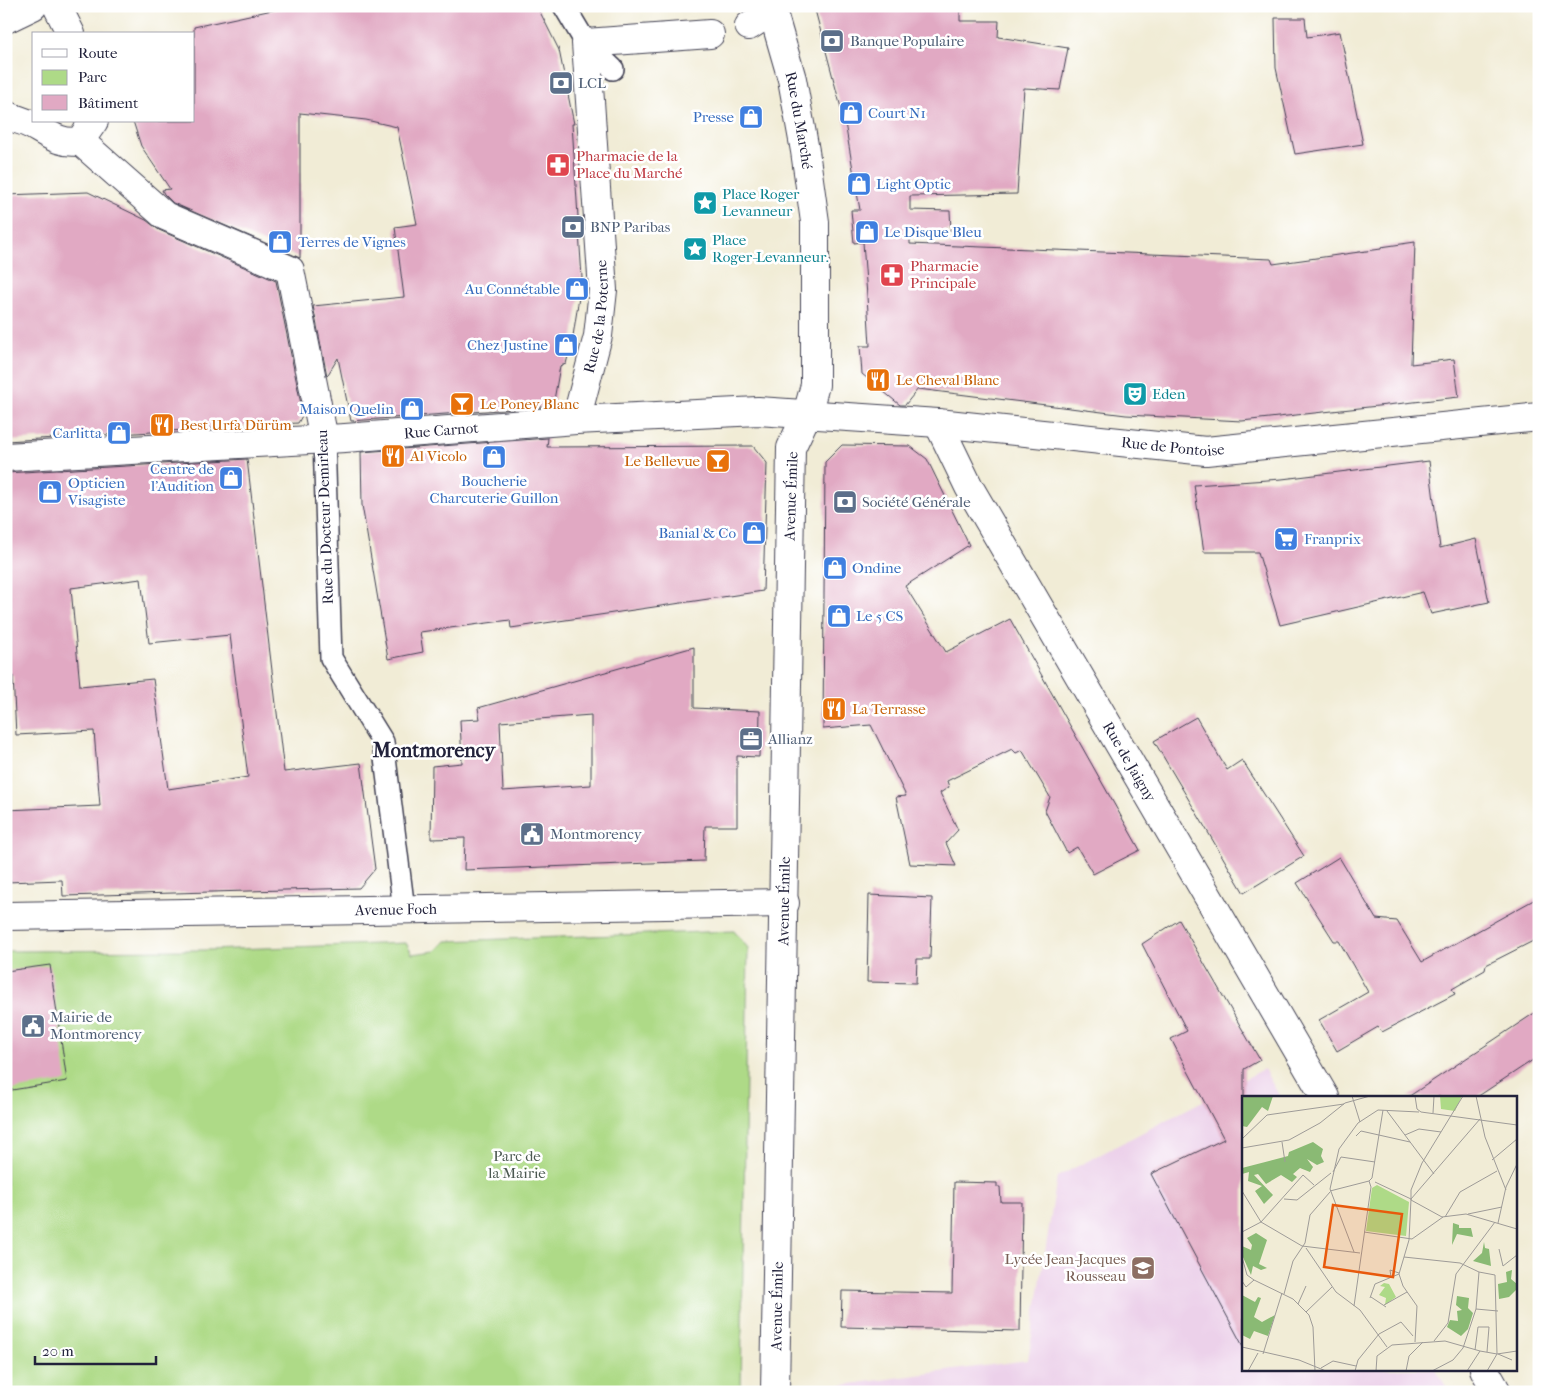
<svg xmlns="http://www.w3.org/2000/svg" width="1545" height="1398" viewBox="0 0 1545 1398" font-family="'IM FELL French Canon',serif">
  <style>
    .built { fill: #ecd1ea }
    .green { fill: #aeda87; stroke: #687e61 }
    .building { fill: #e1a9c3; fill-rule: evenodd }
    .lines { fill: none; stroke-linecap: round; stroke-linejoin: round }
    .lane-casing { stroke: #414052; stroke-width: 24 }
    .street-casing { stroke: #414052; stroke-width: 30 }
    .lane { stroke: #fff; stroke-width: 21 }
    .street { stroke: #fff; stroke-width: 28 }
    .labels { text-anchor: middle; stroke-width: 5; stroke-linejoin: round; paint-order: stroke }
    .service-label { font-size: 15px; fill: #4e5e75; stroke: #fff; text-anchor: start }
    .shop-label { font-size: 15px; fill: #366cbe; stroke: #fff; text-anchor: start }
    .street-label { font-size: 15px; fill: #22223b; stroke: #fff }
    .health-label { font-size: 15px; fill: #be3a42; stroke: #fff; text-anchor: start }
    .culture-label { font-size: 15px; fill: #0d838f; stroke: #fff; text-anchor: start }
    .food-label { font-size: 15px; fill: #c56008; stroke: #fff; text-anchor: start }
    .park-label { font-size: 15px; fill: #4c5952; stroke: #fff }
    .education-label { font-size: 15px; fill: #785e54; stroke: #fff; text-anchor: end }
    .district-label { font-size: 20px; font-weight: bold; fill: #22223b; stroke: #fff }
    .inset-road { fill: none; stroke: #9e9b98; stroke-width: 1 }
    .view { fill: #e8590c; fill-opacity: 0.15; stroke: #e8590c; stroke-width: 2.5 }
    .inset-edge { fill: none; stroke: #22223b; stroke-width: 2.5 }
  </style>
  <rect width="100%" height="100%" fill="#fff"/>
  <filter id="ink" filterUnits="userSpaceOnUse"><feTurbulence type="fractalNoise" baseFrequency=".02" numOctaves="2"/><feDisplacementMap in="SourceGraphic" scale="10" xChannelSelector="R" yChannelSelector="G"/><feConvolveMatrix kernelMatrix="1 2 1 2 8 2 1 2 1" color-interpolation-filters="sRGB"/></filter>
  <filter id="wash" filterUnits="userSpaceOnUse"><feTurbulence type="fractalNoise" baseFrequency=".0096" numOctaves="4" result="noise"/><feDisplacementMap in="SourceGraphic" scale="20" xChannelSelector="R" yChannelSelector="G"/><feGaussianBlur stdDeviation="1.12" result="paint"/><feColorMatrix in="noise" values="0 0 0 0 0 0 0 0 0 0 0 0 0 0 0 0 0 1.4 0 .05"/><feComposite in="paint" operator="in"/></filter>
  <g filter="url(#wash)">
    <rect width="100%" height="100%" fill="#f1ecd6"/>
    <path class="built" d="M1264,1069l16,28h-36v272h192l13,23h-621v-5l200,-27 29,-183z"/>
    <path class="green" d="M734,931l14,17 -7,444h-735v-441l202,-1 198,-7 6,11 23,-3 11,-10z"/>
    <g id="blocks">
      <g class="building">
        <path d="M291,6h246l22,44 15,74h-2l10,154 -9,58 -7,28 -6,2 -7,40 -202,15 -13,-63 -11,18 -14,-70 91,-9 -9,-70 22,-3 -20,-97 -31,-7 -66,-7v145l-127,-55 -9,-9 -2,-4 8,-1 -29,-43 -8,-25h61v-94z"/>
        <path d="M814,6h146v15h39l-1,16 70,11 -8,42 -36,-2 -7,106 -107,2v14l40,1 1,19 -41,6v8l361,15 2,5 108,-15v-2l34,-5 -4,122 43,-5 5,38 -217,24 -116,-6 -208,-26 -13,16h-5l-38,-31 -2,-28h10l-3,-50 -4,-54 -9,1 -3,-33h9l-15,-87z"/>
        <path d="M1275,18h30l2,19 33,-5 23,112 -68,10 -19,-86z"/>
        <path d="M88,192l58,28 13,10 117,51 27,133 -5,9 -292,18v-246z"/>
        <path d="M548,438l-1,9 206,-1 14,17 -4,128 -252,37 -1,-8 -90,12 3,20 -35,7 -26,-154 -1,-53z"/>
        <path d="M842,445l68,1 17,13 42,86 -64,41 41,66 64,-33 130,231 -47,24 -16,-27 -10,6 -22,-42 5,-14 -28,-47 -6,3 -4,-4 -65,32 2,6 -9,6 18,37 -12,13 10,23 -46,-2 -14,-67 10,-1 -35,-71 -48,4 2,-267z"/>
        <path d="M247,459l37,313 77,-9 14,106 -16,19 -296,8 -1,-16 -56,2v-72l94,-4 -6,-75 -78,4 -3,-60h-7v-202zM141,579l8,64 81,-8 18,142 -80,12 -15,-110 -73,7 -9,-98z"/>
        <path d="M1429,461l11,87 36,-9 13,63 -58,12 -8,-22 -143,33 -22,-73h-54l-10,-67 88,-6z"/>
        <path d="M694,647v61l66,3 -1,46 -22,-1v70h-32l-1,35 -240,9 1,-32 -34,1 1,-73 30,-3 -2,-43 20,-1 -2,-11zM591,715v70l-88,6 -3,-69z"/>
        <path d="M1196,717l31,53 15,-10 62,96 -60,37 -90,-152z"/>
        <path d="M1339,857l37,62 21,2 25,41 117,-65v41l-53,27 -1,5 -33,19 3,5 -73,38 -4,-5 -41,24 -18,-31 49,-28 -29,-51h-5l-37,-58z"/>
        <path d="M869,895l63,3 -2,61h-13l-1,24 -49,-1z"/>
        <path d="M1179,920l81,140 -16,9v279l-93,-174 73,-35 -53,-100 16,-8 -45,-87z"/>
        <path d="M50,965l17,116 -61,10v-120z"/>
        <path d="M1539,1010v46l-62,41h-69z"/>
        <path d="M954,1182l43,1v4h3l1,15h21l-2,129 -179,-4 1,-36 110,2z"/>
      </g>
    </g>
  </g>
  <g filter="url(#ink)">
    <use href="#blocks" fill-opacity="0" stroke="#414052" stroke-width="1"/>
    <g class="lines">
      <defs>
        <g id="lane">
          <path d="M564,6l22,37 27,26"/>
          <path d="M324,439l7,219 52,84 21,168"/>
        </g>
        <g id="street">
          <path d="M57,6l14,28"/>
          <path id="s1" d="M771,6l21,73 13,72 10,71v163l-8,29 -16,34 -16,944"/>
          <path d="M6,19l27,-13"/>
          <path d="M749,26l23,-15"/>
          <path d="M6,115c9,4 18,6 26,10 16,9 30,20 48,16l14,-20"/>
          <path d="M80,141l85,75 125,54 34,169"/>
          <path id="s2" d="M576,420l22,-84 5,-46 -17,-247 124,-9"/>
          <path id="s3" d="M938,423l31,64 356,610"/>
          <path id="s4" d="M6,457l339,-19 231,-18 182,-9 180,12 268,28 333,-34"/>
          <path id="s5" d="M6,916l779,-13"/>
          <path d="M1484,1369l13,23"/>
        </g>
      </defs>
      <use href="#lane" class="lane-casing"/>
      <use href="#street" class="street-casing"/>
      <use href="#lane" class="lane"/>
      <use href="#street" class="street"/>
    </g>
  </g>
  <defs>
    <symbol id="bank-square" viewBox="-11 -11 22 22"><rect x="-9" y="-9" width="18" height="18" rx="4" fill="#5c6f8a" stroke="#fff"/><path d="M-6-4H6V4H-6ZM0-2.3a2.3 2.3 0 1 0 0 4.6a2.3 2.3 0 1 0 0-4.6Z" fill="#fff"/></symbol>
    <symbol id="shop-square" viewBox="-11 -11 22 22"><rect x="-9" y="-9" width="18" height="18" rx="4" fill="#3f7fe0" stroke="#fff"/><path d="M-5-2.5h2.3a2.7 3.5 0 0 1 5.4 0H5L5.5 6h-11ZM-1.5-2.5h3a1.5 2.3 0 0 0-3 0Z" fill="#fff"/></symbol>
    <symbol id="pharmacy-square" viewBox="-11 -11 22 22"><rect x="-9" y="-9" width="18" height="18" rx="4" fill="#e0444e" stroke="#fff"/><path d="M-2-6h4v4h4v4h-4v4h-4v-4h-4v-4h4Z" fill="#fff"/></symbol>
    <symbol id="sight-square" viewBox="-11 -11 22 22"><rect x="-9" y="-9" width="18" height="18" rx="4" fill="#0f9aa8" stroke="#fff"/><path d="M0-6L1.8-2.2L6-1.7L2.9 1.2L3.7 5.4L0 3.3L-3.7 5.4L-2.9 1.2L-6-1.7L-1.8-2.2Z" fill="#fff"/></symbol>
    <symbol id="restaurant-square" viewBox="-11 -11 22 22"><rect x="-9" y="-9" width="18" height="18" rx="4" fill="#e8710a" stroke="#fff"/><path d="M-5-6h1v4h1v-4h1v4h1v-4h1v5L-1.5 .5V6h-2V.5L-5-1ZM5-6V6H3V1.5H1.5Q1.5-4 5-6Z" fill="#fff"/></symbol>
    <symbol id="theatre-square" viewBox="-11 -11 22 22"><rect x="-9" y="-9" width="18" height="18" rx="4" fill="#0f9aa8" stroke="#fff"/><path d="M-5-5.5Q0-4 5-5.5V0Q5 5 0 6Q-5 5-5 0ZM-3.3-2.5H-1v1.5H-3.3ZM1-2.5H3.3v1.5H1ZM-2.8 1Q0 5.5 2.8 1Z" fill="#fff"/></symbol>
    <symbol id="bar-square" viewBox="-11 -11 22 22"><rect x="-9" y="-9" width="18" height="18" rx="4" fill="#e8710a" stroke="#fff"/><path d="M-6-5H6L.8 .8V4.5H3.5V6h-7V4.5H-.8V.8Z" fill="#fff"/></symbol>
    <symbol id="supermarket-square" viewBox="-11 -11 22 22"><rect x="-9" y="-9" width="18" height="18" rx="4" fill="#3f7fe0" stroke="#fff"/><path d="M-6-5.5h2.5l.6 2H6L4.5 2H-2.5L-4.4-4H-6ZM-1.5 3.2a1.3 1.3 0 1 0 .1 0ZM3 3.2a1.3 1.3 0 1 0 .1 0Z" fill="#fff"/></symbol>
    <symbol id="office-square" viewBox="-11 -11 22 22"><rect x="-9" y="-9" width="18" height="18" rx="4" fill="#5c6f8a" stroke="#fff"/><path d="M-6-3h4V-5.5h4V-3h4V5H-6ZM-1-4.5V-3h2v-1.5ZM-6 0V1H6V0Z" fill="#fff"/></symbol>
    <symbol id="civic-square" viewBox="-11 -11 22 22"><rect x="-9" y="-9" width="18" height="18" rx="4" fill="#5c6f8a" stroke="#fff"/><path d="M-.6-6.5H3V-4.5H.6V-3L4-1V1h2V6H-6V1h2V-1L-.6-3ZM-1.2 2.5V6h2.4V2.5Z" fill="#fff"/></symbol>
    <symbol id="school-square" viewBox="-11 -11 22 22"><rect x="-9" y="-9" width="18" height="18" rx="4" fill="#8d6e63" stroke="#fff"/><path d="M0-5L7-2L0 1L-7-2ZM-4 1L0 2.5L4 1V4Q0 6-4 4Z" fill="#fff"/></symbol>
  </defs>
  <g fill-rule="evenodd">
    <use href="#bank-square" x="818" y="27" width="28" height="28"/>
    <use href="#bank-square" x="547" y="69" width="28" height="28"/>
    <use href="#shop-square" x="837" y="99" width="28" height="28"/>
    <use href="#shop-square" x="737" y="103" width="28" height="28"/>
    <use href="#pharmacy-square" x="544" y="151" width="28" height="28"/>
    <use href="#shop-square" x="845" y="170" width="28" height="28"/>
    <use href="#sight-square" x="691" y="189" width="28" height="28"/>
    <use href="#bank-square" x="559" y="213" width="28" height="28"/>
    <use href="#shop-square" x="853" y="218" width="28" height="28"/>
    <use href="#shop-square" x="266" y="228" width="28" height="28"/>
    <use href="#sight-square" x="681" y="235" width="28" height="28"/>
    <use href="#pharmacy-square" x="878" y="261" width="28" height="28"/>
    <use href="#shop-square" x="563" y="275" width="28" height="28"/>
    <use href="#shop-square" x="552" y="331" width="28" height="28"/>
    <use href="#restaurant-square" x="864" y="366" width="28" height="28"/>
    <use href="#theatre-square" x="1121" y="380" width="28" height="28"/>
    <use href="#bar-square" x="448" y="390" width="28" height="28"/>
    <use href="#shop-square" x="398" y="395" width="28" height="28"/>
    <use href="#restaurant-square" x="148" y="411" width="28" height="28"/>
    <use href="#shop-square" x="105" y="419" width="28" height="28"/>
    <use href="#restaurant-square" x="379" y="442" width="28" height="28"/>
    <use href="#shop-square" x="480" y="443" width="28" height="28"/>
    <use href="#bar-square" x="704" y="447" width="28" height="28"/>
    <use href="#shop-square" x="217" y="464" width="28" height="28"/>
    <use href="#shop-square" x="36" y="478" width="28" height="28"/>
    <use href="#bank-square" x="831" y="488" width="28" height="28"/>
    <use href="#shop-square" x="740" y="519" width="28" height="28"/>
    <use href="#supermarket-square" x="1272" y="525" width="28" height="28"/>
    <use href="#shop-square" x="821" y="554" width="28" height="28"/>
    <use href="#shop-square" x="825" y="602" width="28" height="28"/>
    <use href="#restaurant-square" x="820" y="695" width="28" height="28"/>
    <use href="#office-square" x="737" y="725" width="28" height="28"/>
    <use href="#civic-square" x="518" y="820" width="28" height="28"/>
    <use href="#civic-square" x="19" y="1012" width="28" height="28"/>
    <use href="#school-square" x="1129" y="1254" width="28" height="28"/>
  </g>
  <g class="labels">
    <g class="service-label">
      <text x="850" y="46">Banque Populaire</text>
      <text x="578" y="88">LCL</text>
      <text x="590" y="232">BNP Paribas</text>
      <text x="862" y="507">Société Générale</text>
      <text x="768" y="744">Allianz</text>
      <text x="550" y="839">Montmorency</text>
      <text x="50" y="1022">Mairie de<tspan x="50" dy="17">Montmorency</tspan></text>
    </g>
    <g class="shop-label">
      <text x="868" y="118">Court N1</text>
      <text x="734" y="122" text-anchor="end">Presse</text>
      <text x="876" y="189">Light Optic</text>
      <text x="884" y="237">Le Disque Bleu</text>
      <text x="298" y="247">Terres de Vignes</text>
      <text x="560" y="294" text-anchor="end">Au Connétable</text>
      <text x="548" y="350" text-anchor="end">Chez Justine</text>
      <text x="394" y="414" text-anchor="end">Maison Quelin</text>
      <text x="102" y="438" text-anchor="end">Carlitta</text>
      <text x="214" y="474" text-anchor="end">Centre de<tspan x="214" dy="17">l'Audition</tspan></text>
      <text x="494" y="486" text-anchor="middle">Boucherie<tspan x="494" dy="17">Charcuterie Guillon</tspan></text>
      <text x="68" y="488">Opticien<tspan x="68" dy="17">Visagiste</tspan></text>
      <text x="736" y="538" text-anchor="end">Banial &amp; Co</text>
      <text x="1304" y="544">Franprix</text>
      <text x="852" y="573">Ondine</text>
      <text x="856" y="621">Le 5 CS</text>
    </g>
    <g class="street-label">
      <text dy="5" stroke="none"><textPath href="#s1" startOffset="118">Rue du Marché</textPath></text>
      <text dy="5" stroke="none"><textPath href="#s2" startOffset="106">Rue de la Poterne</textPath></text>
      <text dy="5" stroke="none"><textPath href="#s4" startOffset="436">Rue Carnot</textPath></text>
      <text dy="5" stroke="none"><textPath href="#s4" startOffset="1170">Rue de Pontoise</textPath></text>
      <text transform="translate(791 496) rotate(-88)" y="5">Avenue Émile</text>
      <text transform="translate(325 517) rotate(-92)" y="5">Rue du Docteur Demirleau</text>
      <text dy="5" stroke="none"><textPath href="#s3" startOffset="389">Rue de Jaigny</textPath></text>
      <text transform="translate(784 901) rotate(-89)" y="5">Avenue Émile</text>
      <text dy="5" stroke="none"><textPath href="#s5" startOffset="390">Avenue Foch</textPath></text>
      <text transform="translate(777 1306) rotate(-89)" y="5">Avenue Émile</text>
    </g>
    <g class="health-label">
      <text x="576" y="161">Pharmacie de la<tspan x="576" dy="17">Place du Marché</tspan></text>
      <text x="910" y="271">Pharmacie<tspan x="910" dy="17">Principale</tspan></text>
    </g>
    <g class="culture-label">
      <text x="722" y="199">Place Roger<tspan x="722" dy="17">Levanneur</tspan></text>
      <text x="712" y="245">Place<tspan x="712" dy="17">Roger-Levanneur.</tspan></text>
      <text x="1152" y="399">Eden</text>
    </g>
    <g class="food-label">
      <text x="896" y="385">Le Cheval Blanc</text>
      <text x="480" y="409">Le Poney Blanc</text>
      <text x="180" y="430">Best Urfa Dürüm</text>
      <text x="410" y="461">Al Vicolo</text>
      <text x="700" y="466" text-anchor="end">Le Bellevue</text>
      <text x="852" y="714">La Terrasse</text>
    </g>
    <g class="park-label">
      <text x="517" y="1161">Parc de<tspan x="517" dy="17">la Mairie</tspan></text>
    </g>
    <g class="education-label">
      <text x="1126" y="1264">Lycée Jean-Jacques<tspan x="1126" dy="17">Rousseau</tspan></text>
    </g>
    <g class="district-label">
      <text x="434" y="757">Montmorency</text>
    </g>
  </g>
  <g transform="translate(1242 1096)">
    <rect width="275" height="275" fill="#f1ecd6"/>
    <path d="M220,0l-7,15 -14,-2 -1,-13zM135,89l32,17 -3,34 -40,-5 6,-43zM142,187l5,1 7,13 -11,8 1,-7 -7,-3 6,-8 -5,-1z" fill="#aeda87"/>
    <path d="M0,0h31l-5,15 -6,-4 -15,20 -5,-1zM71,46l10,7 -2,7 3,6 -7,3 -10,-6 6,8 -3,5 -10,-4 -7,6 4,3 -5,5 -11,-7 -15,9 -8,-10 -4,1 19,20 -9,9 -9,-13 7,-5 -14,-5 1,-9 -7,2v-6l46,-12 1,-4zM211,127l6,2v3h12l2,9 -16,-3 -5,11zM14,137l11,7 -8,24 8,4 -6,2 -8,-4 -2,9 -9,-20v-9l9,4 1,-5 -5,-7zM242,146l1,6 4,1 2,17 -18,-5 9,-8zM270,174l-1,9 6,5v5l-8,8 -10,2 -1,-15 9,-2 -1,-10zM0,199l13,7 3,-5 3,1 -7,19 8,5 13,-7 -7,21 -14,-5 -4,8 -8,-4zM215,200l12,2 -1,10 5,5 -5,16 -7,7 -14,-9 3,-7 8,1 -1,-10 5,-1 -6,-5z" fill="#8aba74"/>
    <path class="inset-road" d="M110,0l8,26M173,0l2,13 4,3 96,13M221,0l-41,67 -11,27v10l31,17 24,-3 51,15M234,0l9,41 21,53M145,15l47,63M191,17l1,-17M163,39l14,-6 22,3M114,40l5,-5 49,11M0,43l25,-24 77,-11M40,46l3,20M0,52l47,-8 31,-17 25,-20 25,-7M250,64l25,-21M91,76l8,-15 34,5M133,86l36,17M0,95l19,31 41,24 58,7M88,95l39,-10M42,103l13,1 34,-27M169,103l69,-80M226,118l34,-7M203,121l15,-25 37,-21M19,126l42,-47 11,10M256,127l8,-36 11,-23M0,136l19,-10M122,136l48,7 31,-22M64,152l30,44 24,18 27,37M257,153l4,17 14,-11M112,156l-24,-63 9,-40 19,-26 20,-13 41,2M0,161l5,18 7,5 -8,7 -4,-6M162,161l56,6 19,9 -3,37 -13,39 -10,12 -21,11M237,176l16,3 2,79 -10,17M157,178l10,-34 2,-41M157,178l4,12 14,20 -2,36M149,181l-1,-7 9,3M12,184l39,19 16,16 4,12 2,44M42,198l9,-33 12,-18 5,-28 20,-23M129,201l15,10M128,202l5,-14 24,-10M56,208l8,-18M142,209l23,-13M112,210l17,-119 -2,-6 3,-3 11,-68M234,213l22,2M64,216l26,-25M137,238l22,-12 12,14M192,245l14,-18 8,-49 39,-52M0,251l57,13 27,11M233,254l3,-23h11l-2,25M21,258l19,-61M256,258l14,6M167,260l14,-14M79,272l12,-7 23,5M6,275l10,-18M113,275l3,-11 21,-26M134,275l1,-15 15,-11 53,-4 35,10 17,3 20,-3M164,275l3,-15M225,275l13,-20"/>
    <path class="view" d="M91,109l69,9 -9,63 -69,-10z"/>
    <rect width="275" height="275" class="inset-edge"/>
  </g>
  <rect width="1545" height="1398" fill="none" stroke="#fff" stroke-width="25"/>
  <rect x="32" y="32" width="162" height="90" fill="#ffffff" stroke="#a7a7b1"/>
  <rect x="42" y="49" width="25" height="8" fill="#ffffff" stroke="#a7a7b1"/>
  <text x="78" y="58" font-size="15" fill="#22223b">Route</text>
  <rect x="42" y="70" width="25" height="15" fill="#aeda87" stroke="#a7a7b1"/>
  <text x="78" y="82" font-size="15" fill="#22223b">Parc</text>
  <rect x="42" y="95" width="25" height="15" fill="#e1a9c3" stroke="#a7a7b1"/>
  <text x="78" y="108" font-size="15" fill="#22223b">Bâtiment</text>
  <path d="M35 1356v8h121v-8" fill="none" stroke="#22223b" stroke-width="2.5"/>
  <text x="42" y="1356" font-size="15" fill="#22223b" stroke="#ffffff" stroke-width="4" paint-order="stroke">20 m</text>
</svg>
